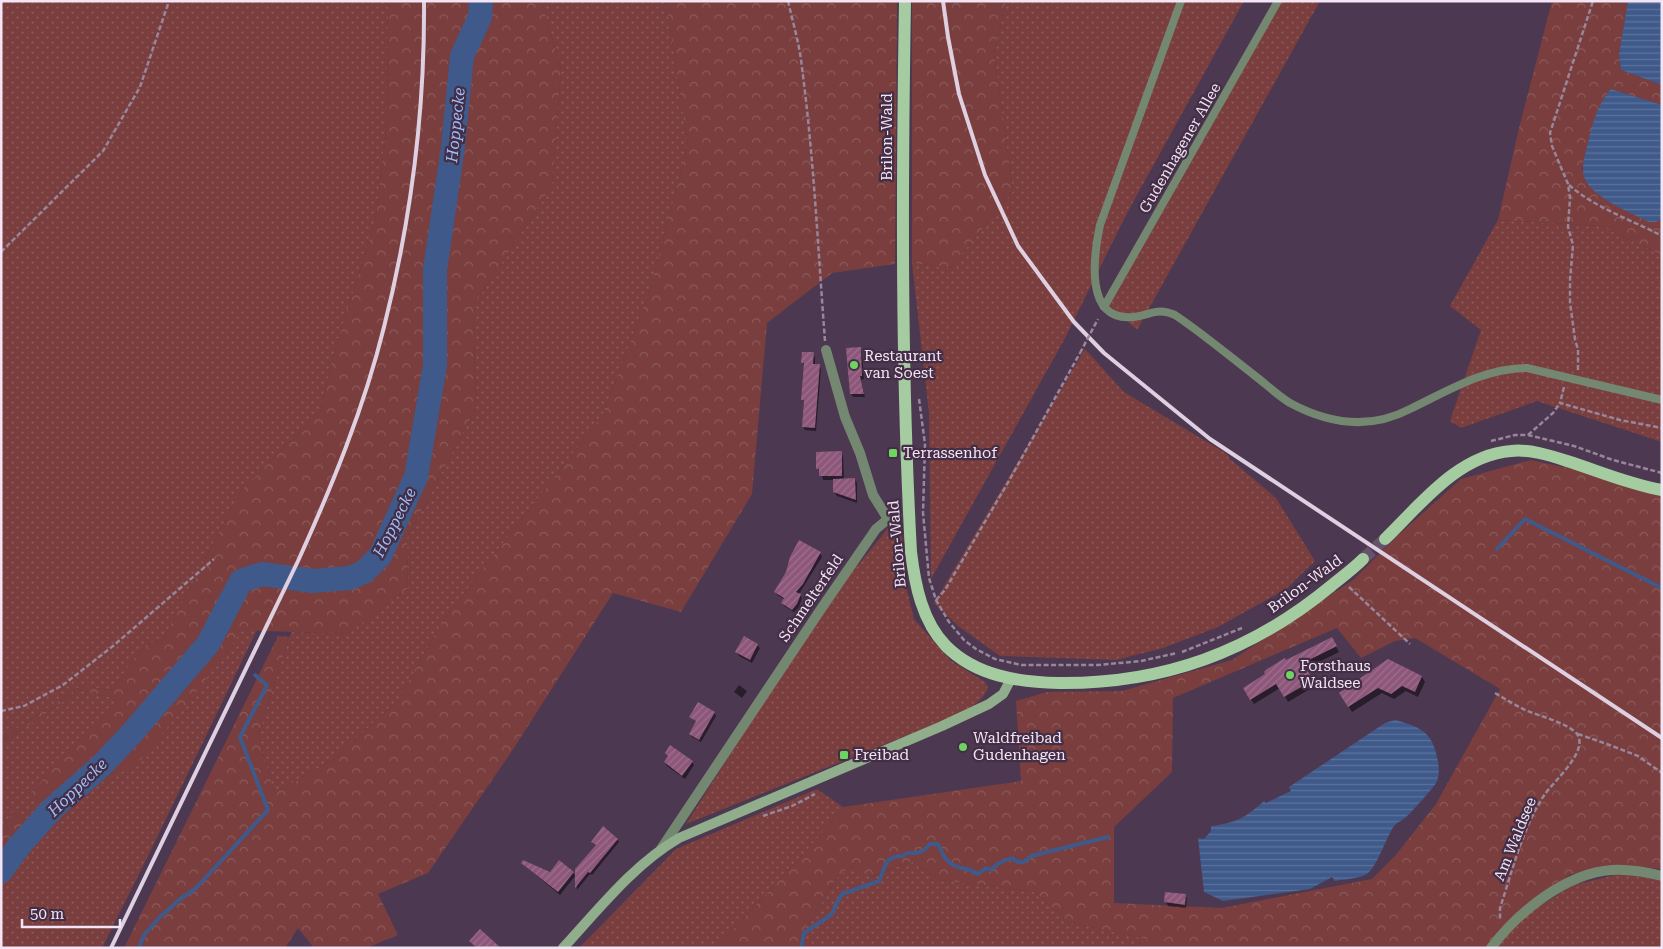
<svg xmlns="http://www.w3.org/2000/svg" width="1663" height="949" viewBox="0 0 1663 949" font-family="'Roboto Serif',serif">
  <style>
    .grass { fill: url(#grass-dots) }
    .forest { fill: url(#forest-crowns); fill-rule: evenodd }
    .water { fill: url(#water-rules) }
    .shadow { fill: #0007 }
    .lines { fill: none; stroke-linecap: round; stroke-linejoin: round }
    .stream { stroke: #3f5a8a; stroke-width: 4 }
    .river { stroke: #3f5a8a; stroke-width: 24 }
    .building { fill: url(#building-hatch) }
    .primary-tunnel { stroke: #66526a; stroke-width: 12; stroke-dasharray: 12 6; stroke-linecap: butt }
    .path { stroke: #98869b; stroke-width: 2.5; stroke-dasharray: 5 2.5; stroke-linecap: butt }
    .service { stroke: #748771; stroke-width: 8 }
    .minor { stroke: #748771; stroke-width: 10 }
    .secondary { stroke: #90ad8c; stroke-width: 10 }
    .primary { stroke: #a5cba0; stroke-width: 12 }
    .rail { stroke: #dfd0e1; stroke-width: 4 }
    .path-bridge { stroke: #98869b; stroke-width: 2.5; stroke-dasharray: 5 2.5; stroke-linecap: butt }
    .poi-dot { fill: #6ed360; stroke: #432e46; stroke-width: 2 }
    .labels { text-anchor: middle; stroke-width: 4.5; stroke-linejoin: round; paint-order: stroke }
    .street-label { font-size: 15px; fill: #f3e5f5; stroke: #432e46 }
    .poi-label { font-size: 15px; fill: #f3e5f5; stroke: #432e46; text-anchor: start }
    .water-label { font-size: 16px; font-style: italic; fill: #9dbffa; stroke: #432e46 }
  </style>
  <defs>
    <pattern id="grass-dots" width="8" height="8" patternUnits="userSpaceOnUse" patternTransform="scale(1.25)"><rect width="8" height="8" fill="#793e3d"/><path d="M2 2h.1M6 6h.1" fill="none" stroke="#8c5a5a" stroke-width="1.8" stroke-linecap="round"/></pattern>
    <pattern id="forest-crowns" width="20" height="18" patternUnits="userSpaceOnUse" patternTransform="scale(1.25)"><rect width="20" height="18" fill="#793e3d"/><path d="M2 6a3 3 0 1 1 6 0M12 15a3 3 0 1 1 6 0" fill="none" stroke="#8c5a5a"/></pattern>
    <pattern id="water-rules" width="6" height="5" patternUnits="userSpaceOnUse" patternTransform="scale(1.25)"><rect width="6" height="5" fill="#3f5a8a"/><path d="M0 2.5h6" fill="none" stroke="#5b729b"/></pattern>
    <pattern id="building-hatch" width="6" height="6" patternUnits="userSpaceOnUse" patternTransform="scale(1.25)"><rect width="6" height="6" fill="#8d577a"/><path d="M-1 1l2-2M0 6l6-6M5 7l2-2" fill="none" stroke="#9e6f8e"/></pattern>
  </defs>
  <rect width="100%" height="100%" fill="#4d3851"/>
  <g class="grass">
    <path d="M1,1h387l-1,122 -12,99 -41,131 -14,58 -80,81 -77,148 -16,4 -12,13 -23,33 -31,-4 -80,53z"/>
    <path d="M542,1h124l22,144 -39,148 -47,123 -158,203 -46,81 -64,59 -59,34 -17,-57 31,-99 3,-5 55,2 61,-46 -1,-50 69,-130 -3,-102 79,-120 9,-116z"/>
    <path d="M1006,1h238l-118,214 -62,125 -133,239 -2,-166 -17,-150 38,5 63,-77 -19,-137z"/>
    <path d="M1276,1h44l-183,329 -28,-25z"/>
    <path d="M1498,220l103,6 61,29v187l-125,-41 -76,27 -11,-7 31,-91 -31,-24z"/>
    <path d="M1085,349l39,43 103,62 3,5 46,39 39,63 -29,28 -68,38 -55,21 -47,12 -116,-4 -42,-30 -24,-23z"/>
    <path d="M901,526l3,52 10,41 36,41 35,22 3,5c-6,18 -24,24 -40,32l-262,105 137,-216 66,-81z"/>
    <path d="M243,630h14l-107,222 -48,96h-101v-58l40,-53 -28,-25 -12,17v-85l79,-54 38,9 -88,96z"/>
    <path d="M817,789l26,18 -25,31 -102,110h-137l97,-99z"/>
    <path d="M911,861l29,19 95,12 34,30 81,18 -25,8h-323l5,-22 32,-51 11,-8 21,10z"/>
    <path d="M1624,873l38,8v67h-166l8,-11 28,-26 41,-26z"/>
  </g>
  <g class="forest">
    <path d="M388,1h154l19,69 -9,116 -79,120 3,102 -69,130 1,50 -61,46 -104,-4 -52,69 -54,65 -91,48 -17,-17 88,-96 -37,-9 -79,54v-5l80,-53 31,4 23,-33 12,-13 16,-4 77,-148 80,-81 14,-58 41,-131 12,-99z"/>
    <path d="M666,1h231l-2,263 -63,9 -65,50 -15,171 -71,118 -68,-19 -101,158 -84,122 -50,21 20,41 -32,13h-52l-16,-20 -13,20h-161l154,-312 11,1 -31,99 17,57 59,-34 64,-59 46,-81 158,-203 47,-123 39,-148z"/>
    <path d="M912,1h94l-12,53 19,137 -63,77 -38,-5z"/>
    <path d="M1552,1h76l-9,53 2,16 41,15v20l-51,-16c-17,26 -22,51 -29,81l80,49v36l-61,-29 -103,-6 21,-92z"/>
    <path d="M1531,460l131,28v381l-44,-4 -49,10 -62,48 -20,25h-361l23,-8 -80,-18 -34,-30 -95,-12 -29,-19 -41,16 -20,-10 -11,8 -32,51 -5,22h-86l102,-110 25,-31 178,-26 -5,-80 31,-9 75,-1 110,-31 121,-80 43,-43 65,-58zM1337,628l24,30 34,-17 20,-3 85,51 -64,115 -41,52 -23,23 -150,29 -108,-5v-76l58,-55 1,-74z"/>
    <path d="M13,812l28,25 -40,53v-61z"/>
  </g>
  <g class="water">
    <path d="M1628,1h34v84l-41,-15 -2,-16z"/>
    <path d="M1611,89l51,16v114l-6,3h-7c-19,-10 -68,-28 -66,-53 0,-10 4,-21 6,-31 4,-17 10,-36 22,-49z"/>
    <path d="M1395,720c23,6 37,11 42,37 2,8 3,19 -1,26 -1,3 -27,32 -30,34 -4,4 -9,5 -12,9 -8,12 -17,40 -26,47 -8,6 -24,6 -33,8l-3,-4 -22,12 -87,12 -19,-9 -6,-54 6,1 7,-8v-5c26,-3 35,-9 53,-25l2,2 25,-12 -2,-4 96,-64z"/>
  </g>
  <g class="shadow">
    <path d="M860,348l2,4 2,27 -3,1 4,17h-12l-2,-3z"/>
    <path d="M803,353l10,1 2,3v8l4,1 2,3 -5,62 -11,-1 -2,-3 2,-60 -2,-4z"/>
    <path d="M841,452l2,4 1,24 11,-1 2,4v20l-20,-7 -3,-4v-12h-11l-2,-8 -4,-4z"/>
    <path d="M820,553l2,4 -23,37 3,4 -3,9 -5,5 -10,-6 -2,-3 2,-4 -7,-4 -1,-3z"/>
    <path d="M1331,638l8,14 -34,17 10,17 -27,16 -8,-14 -26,16 -10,-16 42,-26z"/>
    <path d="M757,645l3,3 -8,15 -13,-7 -2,-4z"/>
    <path d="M1422,677l3,5 -7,15 -12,-6 -12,8 -12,-6 -30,19 -11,-19z"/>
    <path d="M739,685l8,6 -5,7 -8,-6z"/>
    <path d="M714,712l2,4 -15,26 -9,-5 -1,-3 6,-12 -6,-5z"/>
    <path d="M666,753l26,9 2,3 -9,14 -18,-13 -2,-4 4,-5z"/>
    <path d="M617,839l2,3 -27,33 -2,-1 -13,16v-20l19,-24 -4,-4z"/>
    <path d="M525,866l25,7h23l2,3 -15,19z"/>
    <path d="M1185,895l2,4 -1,9 -18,-2 -2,-4z"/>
  </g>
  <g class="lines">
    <g class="stream">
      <path d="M1497,549l28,-30 137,69"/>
      <path d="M139,948l5,-13 14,-16 21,-19 17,-12 72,-78 -28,-73 27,-52 -12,-10"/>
      <path d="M801,948l3,-15 24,-16 6,-6 1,-5 7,-12 37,-13c7,-14 4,-25 24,-25l4,-3c13,0 14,1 23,-9h8c4,9 7,17 17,22 8,4 13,1 23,8l8,-6 5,2 8,-7 13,-5 6,4h6l7,-6 77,-19"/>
    </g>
    <path class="river" d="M1,871l18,-25 33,-37 50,-44 30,-32 76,-89 33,-63 21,-7 51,7 37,-3 14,-6 16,-16 36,-79 19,-112v-95l18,-123 9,-91 18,-39 1,-16"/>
  </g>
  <g class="building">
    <path d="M861,347l1,29h-2l4,18h-14l-4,-46z"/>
    <path d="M802,352h12l-1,12h-7h14l-5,64 -13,-1 2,-27h-3l3,-37h-3z"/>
    <path d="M842,451v25h-23v-7h-3v-17z"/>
    <path d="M855,478l1,22 -23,-8v-13z"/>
    <path d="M799,540l22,12 -18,32 -7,8 5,2 -4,10 -5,6 -11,-7 3,-5 -10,-6 12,-20 4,-15z"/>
    <path d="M744,636l14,8 -8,16 -15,-8z"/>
    <path d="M1332,637l5,9 -34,17 10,17 -29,17 -8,-13 -26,16 -7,-12 22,-14 -1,-2 3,-3 18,-11 1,2z"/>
    <path d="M1388,659l34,17 -7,16 -13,-6 -11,8 -13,-6 -30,19 -9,-14z"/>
    <path d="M698,702l17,10 -16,28 -10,-6 7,-13 -7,-4z"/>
    <path d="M670,745l23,16 -11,15 -18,-14 4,-6 -3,-3z"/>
    <path d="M603,826l15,13 -28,34 -2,-1 -13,16v-19l21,-24 -5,-3z"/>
    <path d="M523,860l27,12 9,-12 15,12 -16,20 -37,-29z"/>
    <path d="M1165,892l21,2 -1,11 -21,-3z"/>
    <path d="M480,929l21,19h-24l-8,-7z"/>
  </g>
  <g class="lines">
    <path class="primary-tunnel" d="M1363,559l22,-20"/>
    <g class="path">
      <path d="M788,1c5,22 12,45 14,67 12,91 16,182 23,273"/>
      <path d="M1569,185c26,23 63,35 93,51"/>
      <path d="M1,252l102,-101 37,-64 29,-86"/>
      <path d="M1578,370v-20l-3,-11 -5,-36v-23l3,-35 -5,-18 2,-29 -2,-14 -16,-38 -2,-13 43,-132"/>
      <path d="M1564,387l-4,16 60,17 42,8"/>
      <path d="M919,399l6,45 -2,69 6,65 7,22 13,22 15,18 12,9 19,10 26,6h77l43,-4 36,-8"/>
      <path d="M1528,435l25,-22 7,-10"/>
      <path d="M1491,441l24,-6h13l46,11 39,14 49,13"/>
      <path d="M1349,587l61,57"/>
      <path d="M936,600l9,-10 65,-111 70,-126"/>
      <path d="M1182,652l60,-24"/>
      <path d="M1495,693c10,6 20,12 30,17 14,6 43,13 52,24 12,17 -23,47 -32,60 -22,32 -33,78 -45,114v12"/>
      <path d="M1,711l23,-5 39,-21 50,-39 101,-87"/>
      <path d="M1578,734l29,10 31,12 24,17"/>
      <path d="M763,816l29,-10 23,-12"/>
    </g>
    <g class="service">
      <path d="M1181,1l-81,224c-6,29 -17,98 34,92 17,-2 23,-10 41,-2 27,18 53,40 79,60 12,9 23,20 36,28 39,21 80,27 120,6 38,-18 74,-41 117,-41l135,32"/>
      <path d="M1104,307l174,-306"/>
    </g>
    <g class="minor">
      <path d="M826,350l19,67 15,36 13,42 15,24"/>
      <path d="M661,849l162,-243 53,-77 12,-10 9,-4"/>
      <path d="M1491,948c27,-36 75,-75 121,-78 16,-1 34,2 50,6"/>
    </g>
    <path class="secondary" d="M563,948c36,-39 70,-83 116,-110l263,-112 47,-22 14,-10 8,-15"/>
    <g class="primary">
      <path d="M905,1c-3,184 -4,368 6,551 4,33 11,69 35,94 30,30 72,36 113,37 104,1 192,-31 272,-97 11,-9 22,-17 32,-27"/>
      <path d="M1385,539c35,-34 73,-84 126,-88 18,-2 38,4 56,10 32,10 61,23 95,29"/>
    </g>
    <g class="rail">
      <path d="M943,1l5,36 11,57 26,81 33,71 56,76 30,31 106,86 452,299"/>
      <path d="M111,948l187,-387c34,-75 66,-153 86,-234 27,-107 41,-216 40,-326"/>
    </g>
    <path class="path-bridge" d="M1080,353l18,-34"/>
  </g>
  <g class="poi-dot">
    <circle cx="854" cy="365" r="5"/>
    <rect x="888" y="448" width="10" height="10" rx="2.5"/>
    <circle cx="1290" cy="675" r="5"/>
    <circle cx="963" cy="747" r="5"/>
    <rect x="839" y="750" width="10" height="10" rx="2.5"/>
  </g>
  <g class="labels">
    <g class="street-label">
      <text transform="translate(887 137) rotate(-90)" y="5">Brilon-Wald</text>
      <text transform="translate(1180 148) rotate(-60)" y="5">Gudenhagener Allee</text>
      <text transform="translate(897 544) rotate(-95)" y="5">Brilon-Wald</text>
      <text transform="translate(1305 584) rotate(-36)" y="5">Brilon-Wald</text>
      <text transform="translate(811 598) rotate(-56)" y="5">Schmelterfeld</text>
      <text transform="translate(1515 839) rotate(-68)" y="5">Am Waldsee</text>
    </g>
    <g class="poi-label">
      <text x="864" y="361">Restaurant<tspan x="864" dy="17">van Soest</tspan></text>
      <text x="903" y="458">Terrassenhof</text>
      <text x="1300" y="671">Forsthaus<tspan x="1300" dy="17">Waldsee</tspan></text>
      <text x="973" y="743">Waldfreibad<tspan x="973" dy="17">Gudenhagen</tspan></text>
      <text x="854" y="760">Freibad</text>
    </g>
    <g class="water-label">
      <text transform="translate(455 125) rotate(-84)" y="6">Hoppecke</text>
      <text transform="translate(394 522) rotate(-63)" y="6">Hoppecke</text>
      <text transform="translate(77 787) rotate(-44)" y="6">Hoppecke</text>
    </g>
  </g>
  <rect width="1663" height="949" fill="none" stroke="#f3e5f5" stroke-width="5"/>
  <path d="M22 919v8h98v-8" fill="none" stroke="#f3e5f5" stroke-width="2.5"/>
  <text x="30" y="919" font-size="15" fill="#f3e5f5" stroke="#432e46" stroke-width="4" paint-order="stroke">50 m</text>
</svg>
